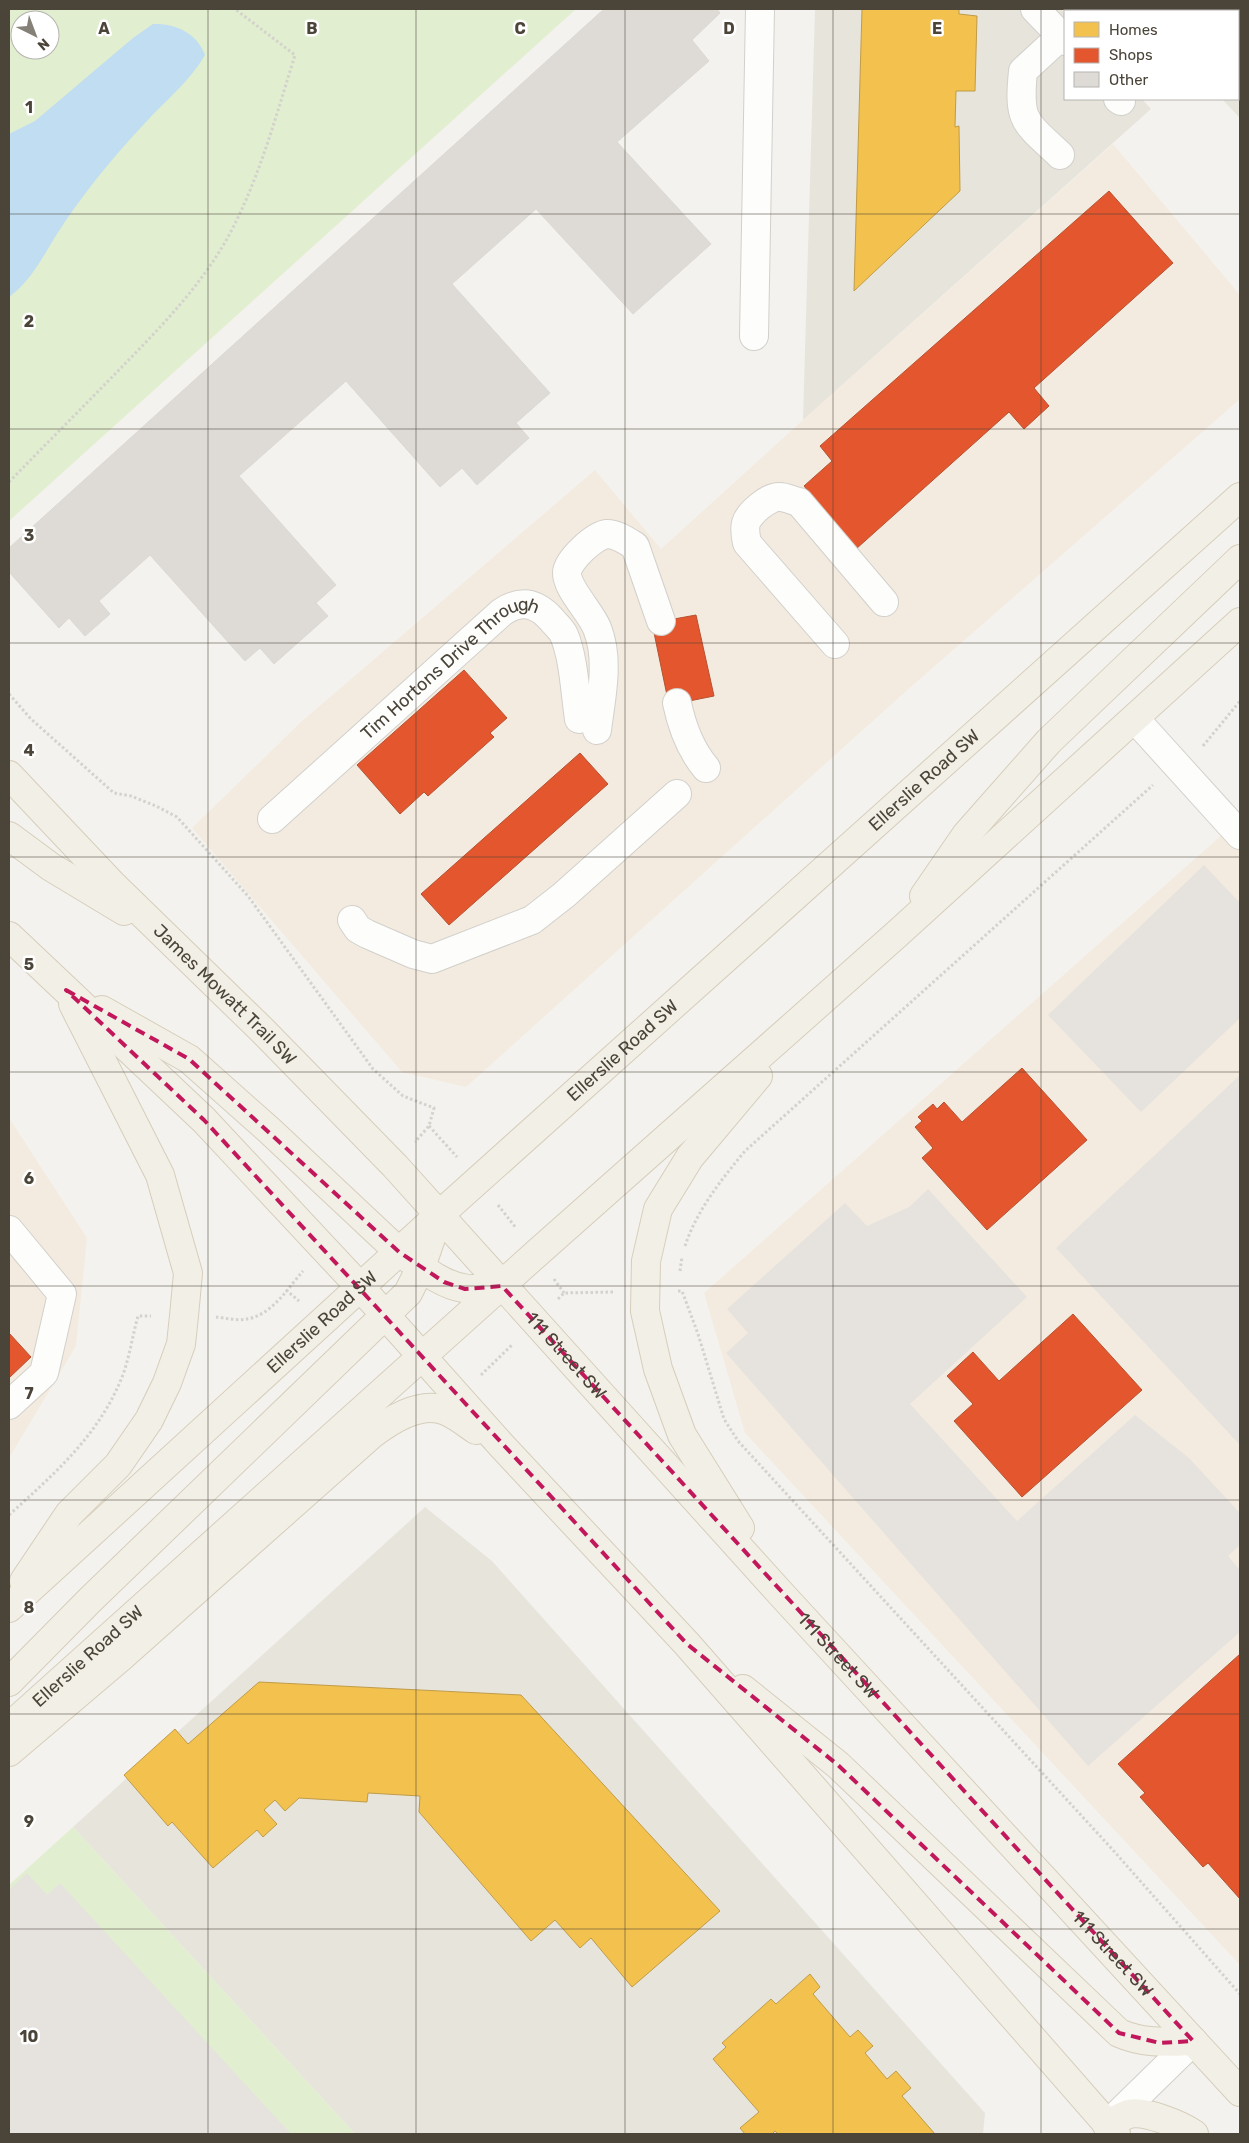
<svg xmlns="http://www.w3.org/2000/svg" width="1249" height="2143" viewBox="0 0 1249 2143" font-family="Rubik,sans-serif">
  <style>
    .residential { fill: #e7e4dc }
    .commercial { fill: #f3ebdf }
    .green { fill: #e1eecf; fill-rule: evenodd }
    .parking { fill: #e6e3df }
    .water { fill: #c0ddf1 }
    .homes { fill: #f2c14e; stroke: #c09c48 }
    .shops { fill: #e4572e; stroke: #b65131 }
    .building { fill: #dedbd6; stroke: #dcd9d4 }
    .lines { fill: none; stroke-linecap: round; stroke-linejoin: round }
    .minor-casing { stroke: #d2d0cb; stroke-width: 30 }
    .major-casing { stroke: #d6cebb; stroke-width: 30 }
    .path { stroke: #d3d2cc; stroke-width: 3; stroke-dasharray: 2.5 2.5; stroke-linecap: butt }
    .minor { stroke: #fdfdfc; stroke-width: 28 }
    .major { stroke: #f2efe6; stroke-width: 28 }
    .marked { fill: none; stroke: #c2185b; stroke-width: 4; stroke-dasharray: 10 6; stroke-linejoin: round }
    .grid { fill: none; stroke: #4b4439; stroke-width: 1; stroke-opacity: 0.55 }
    .labels { text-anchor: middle; stroke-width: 5; stroke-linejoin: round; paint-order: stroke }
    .street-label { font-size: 18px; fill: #4b4439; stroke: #fff }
    .grid-label { font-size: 16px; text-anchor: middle; font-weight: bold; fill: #4b4439; stroke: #fff; stroke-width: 5; stroke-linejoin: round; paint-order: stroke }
  </style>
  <rect width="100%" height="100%" fill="#f4f2ee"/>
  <g class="residential">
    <path d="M815,9h246l4,4v86h77l9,10 -348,311z"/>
    <path d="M1140,9h100v109l-18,-19h16v-88h-95z"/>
    <path d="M425,1507l67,54 493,552 -2,21h-628l-282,-307z"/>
  </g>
  <g class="commercial">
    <path d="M1113,144l127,151v104l-335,293 -439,395 -64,-15 -210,-244 110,-107 293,-251 66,79 142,-129z"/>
    <path d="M1240,819v1146l-495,-532 -41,-140z"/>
    <path d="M9,1118l78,120 -11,108 -67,112z"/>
  </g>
  <g class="green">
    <path d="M9,9h567l-567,512zM20,20h30v30h-30z"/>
    <path d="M73,1827l282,307h-346v-249z"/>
  </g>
  <g class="parking">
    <path d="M1204,865l36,38v115l-99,94 -93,-97z"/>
    <path d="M1240,1075v370l-184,-197z"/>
    <path d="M928,1189l99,108 -117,107 107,117 118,-106 54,43 51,55v32l-12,11 12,14v62l-152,134 -362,-413 22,-20 -21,-24 118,-106 22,23 42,-19z"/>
    <path d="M27,1873l20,22 13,-12 231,251h-282v-244z"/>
  </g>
  <path class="water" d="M153,24c22,-1 44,9 52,31 -15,26 -40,46 -60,68 -33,35 -64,73 -90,114 -12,20 -26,46 -46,60v-163l26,-13 98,-83z"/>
  <g class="homes">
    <path d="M862,9h97v5l18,2 -2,75h-19l-1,36 4,-1 1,65 -106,100z"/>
    <path d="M1221,9h19v31l-2,-2v-27h-19z"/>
    <path d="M259,1682l262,13 199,216 -88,76 -41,-49 -11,10 -25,-28 -24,21 -112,-129 1,-16 -52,-3 -1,9 -68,-4 -14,13 -10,-11 -11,10 13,14 -14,13 -6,-7 -44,38 -41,-46 -4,4 -44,-51 51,-46 13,15z"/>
    <path d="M810,1974l10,13 -7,7 37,43 8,-7 15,16 -8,7 22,26 9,-8 15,17 -9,8 33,38h-157l-3,-3 -3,3h-27l-5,-6 19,-16 -46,-53 13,-12 -4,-4 49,-44 5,5z"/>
  </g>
  <g class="shops">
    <path d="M1109,191l64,72 -139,125 15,18 -25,23 -15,-17 -153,137 -52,-63 28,-25 -12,-15z"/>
    <path d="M696,615l18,81 -45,9 -17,-82z"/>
    <path d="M464,670l43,48 -17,15 4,4 -66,59 -4,-4 -24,22 -43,-49z"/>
    <path d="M580,753l28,31 -159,141 -28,-31z"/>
    <path d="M1022,1068l65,72 -100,90 -65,-72 11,-10 -18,-21 7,-6 -4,-4 15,-13 4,5 7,-7 18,20z"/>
    <path d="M1073,1314l69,76 -120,107 -68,-76 19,-17 -26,-28 26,-24 26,29z"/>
    <path d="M9,1333l22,24 -22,21z"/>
    <path d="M1240,1654v245l-32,-36 -5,4 -63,-70 5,-4 -27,-29z"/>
  </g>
  <path class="building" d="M604,9h113l3,4 -28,27 17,21 -92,81 94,102 -78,70 -97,-105 -84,75 98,109 -34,30 13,15 -52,47 -15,-17 -22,19 -94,-106 -107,95 97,109 -20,18 12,13 -54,48 -14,-16 -15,13 -95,-106 -51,46 11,13 -25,22 -16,-18 -10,10 -50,-56v-24z"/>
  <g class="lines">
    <defs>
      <g id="minor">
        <path d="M1035,9l26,27"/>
        <path d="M1118,99l3,2"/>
        <path d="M1060,155c-36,-34 -42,-33 -37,-84l38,-35 4,5"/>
        <path d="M754,336l6,-327"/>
        <path d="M835,644l-88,-101c-1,-6 -3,-13 -1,-20 3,-10 23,-27 34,-26 6,0 13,4 19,5l85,100"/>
        <path d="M677,703c5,24 13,46 29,65"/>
        <path d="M1135,719l105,116"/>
        <path d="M597,730c4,-33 13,-70 0,-102 -7,-17 -31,-40 -30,-56 1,-12 28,-37 40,-38 10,0 20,7 28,12l26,75"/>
        <path id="s1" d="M272,819l230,-207c20,-13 35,-9 50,8 4,5 10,10 12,15 10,24 11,58 15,84"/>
        <path d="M352,920l6,9 9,5 46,20 19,5 100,-39 32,-25 113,-101"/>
        <path d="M9,1230l53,64 -18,79 -35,32"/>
        <path d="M1107,2125l86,-84"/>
      </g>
      <g id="major">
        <path id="s2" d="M9,775l104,110 150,146 132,135 387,429 458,497"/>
        <path d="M9,836l42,31 73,44"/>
        <path d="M924,896l42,-61 83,-94 191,-182"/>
        <path d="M9,936l195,184 157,168 141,158 185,198 429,490"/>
        <path d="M102,1010l87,49 80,71 130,122c20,13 40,32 64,36 13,3 27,-1 39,-2"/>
        <path d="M740,1528l-58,-93 -24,-66 -13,-58 1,-50 12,-52 32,-52 68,-81"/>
        <path d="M24,1581l45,-67 49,-49 31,-45 18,-37 14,-39 3,-28 4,-43 -28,-98 -87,-171"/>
        <path id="s3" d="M9,1608l429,-392 802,-719"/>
        <path d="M9,1682l81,-82 318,-307 13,-26 17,-49"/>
        <path d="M743,1689l95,76 281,268c25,11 48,9 74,8"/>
        <path id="s4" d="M9,1727l527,-473 361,-320 343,-312"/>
        <path d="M9,1752l112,-95 250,-222c18,-14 50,-35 75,-24 10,4 20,12 30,19"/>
        <path d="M1107,2125c7,-4 15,-9 22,-11 16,-4 52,11 65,20"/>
      </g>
    </defs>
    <use href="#minor" class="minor-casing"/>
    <use href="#major" class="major-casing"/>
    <g class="path">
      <path d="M9,482c35,-36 71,-72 106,-108 41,-42 84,-85 113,-137 31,-57 48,-121 67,-182l-60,-46"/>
      <path d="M9,694l22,25 83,74 17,3 25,10 21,11 71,79 125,173 30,27 31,12 -5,18 -14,16"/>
      <path d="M1203,746l37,-45"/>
      <path d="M429,1126l28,31"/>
      <path d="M498,1205l18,23"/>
      <path d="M685,1246c12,-36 36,-66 60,-95l408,-366"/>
      <path d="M680,1271l2,-14"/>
      <path d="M554,1279l10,14"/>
      <path d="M286,1290l13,11"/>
      <path d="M678,1291h4l16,43 26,85 14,22 374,408 128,145"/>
      <path d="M558,1299l6,-6 50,-1"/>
      <path d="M216,1317c9,1 22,4 31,2 25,-4 41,-31 56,-48"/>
      <path d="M481,1375l32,-31"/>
      <path d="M9,1515c44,-40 87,-77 111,-133 9,-20 12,-45 18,-66h13"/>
    </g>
    <use href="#minor" class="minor"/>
    <use href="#major" class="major"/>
  </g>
  <path class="marked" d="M66,990l123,69 210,193 45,30 21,7 37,-3 691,755 -33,2 -41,-10 -281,-268 -151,-121 -483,-524z"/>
  <path class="grid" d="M208,9v2125M416,9v2125M625,9v2125M833,9v2125M1041,9v2125M9,214h1231M9,429h1231M9,643h1231M9,857h1231M9,1072h1231M9,1286h1231M9,1500h1231M9,1714h1231M9,1929h1231"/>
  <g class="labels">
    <g class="street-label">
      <text dy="6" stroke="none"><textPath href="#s1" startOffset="236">Tim Hortons Drive Through</textPath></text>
      <text dy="6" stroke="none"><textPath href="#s3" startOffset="1234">Ellerslie Road SW</textPath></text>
      <text dy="6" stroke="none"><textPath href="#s2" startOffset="308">James Mowatt Trail SW</textPath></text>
      <text dy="6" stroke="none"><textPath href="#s3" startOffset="829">Ellerslie Road SW</textPath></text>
      <text dy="6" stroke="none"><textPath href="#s3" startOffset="424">Ellerslie Road SW</textPath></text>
      <text dy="6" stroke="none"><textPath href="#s2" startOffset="805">111 Street SW</textPath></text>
      <text dy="6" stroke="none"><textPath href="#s2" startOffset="1210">111 Street SW</textPath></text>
      <text dy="6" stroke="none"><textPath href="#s4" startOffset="106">Ellerslie Road SW</textPath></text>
      <text dy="6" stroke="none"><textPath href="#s2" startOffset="1615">111 Street SW</textPath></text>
    </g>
  </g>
  <g class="grid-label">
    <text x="104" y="34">A</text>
    <text x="312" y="34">B</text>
    <text x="520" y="34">C</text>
    <text x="729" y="34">D</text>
    <text x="937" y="34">E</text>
    <text x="29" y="113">1</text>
    <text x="29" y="327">2</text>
    <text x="29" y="541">3</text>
    <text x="29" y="756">4</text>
    <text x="29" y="970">5</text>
    <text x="29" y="1184">6</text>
    <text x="29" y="1399">7</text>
    <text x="29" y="1613">8</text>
    <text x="29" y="1827">9</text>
    <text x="29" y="2042">10</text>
  </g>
  <rect width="1249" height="2143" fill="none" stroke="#4b4439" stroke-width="20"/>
  <rect x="1064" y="10" width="175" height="90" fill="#ffffff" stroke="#b7b4b0"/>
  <rect x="1074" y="22" width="25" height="15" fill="#f2c14e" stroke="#b7b4b0"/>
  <text x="1109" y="35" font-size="15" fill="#4b4439">Homes</text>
  <rect x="1074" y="48" width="25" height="15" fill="#e4572e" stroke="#b7b4b0"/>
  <text x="1109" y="60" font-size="15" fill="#4b4439">Shops</text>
  <rect x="1074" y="72" width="25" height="15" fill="#dedbd6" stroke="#b7b4b0"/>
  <text x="1109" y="85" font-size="15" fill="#4b4439">Other</text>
  <g transform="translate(35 35) rotate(138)"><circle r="24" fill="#ffffff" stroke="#b7b4b0"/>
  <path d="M0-4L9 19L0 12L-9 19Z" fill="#868178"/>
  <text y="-8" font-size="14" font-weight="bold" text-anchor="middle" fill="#4b4439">N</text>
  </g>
</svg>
